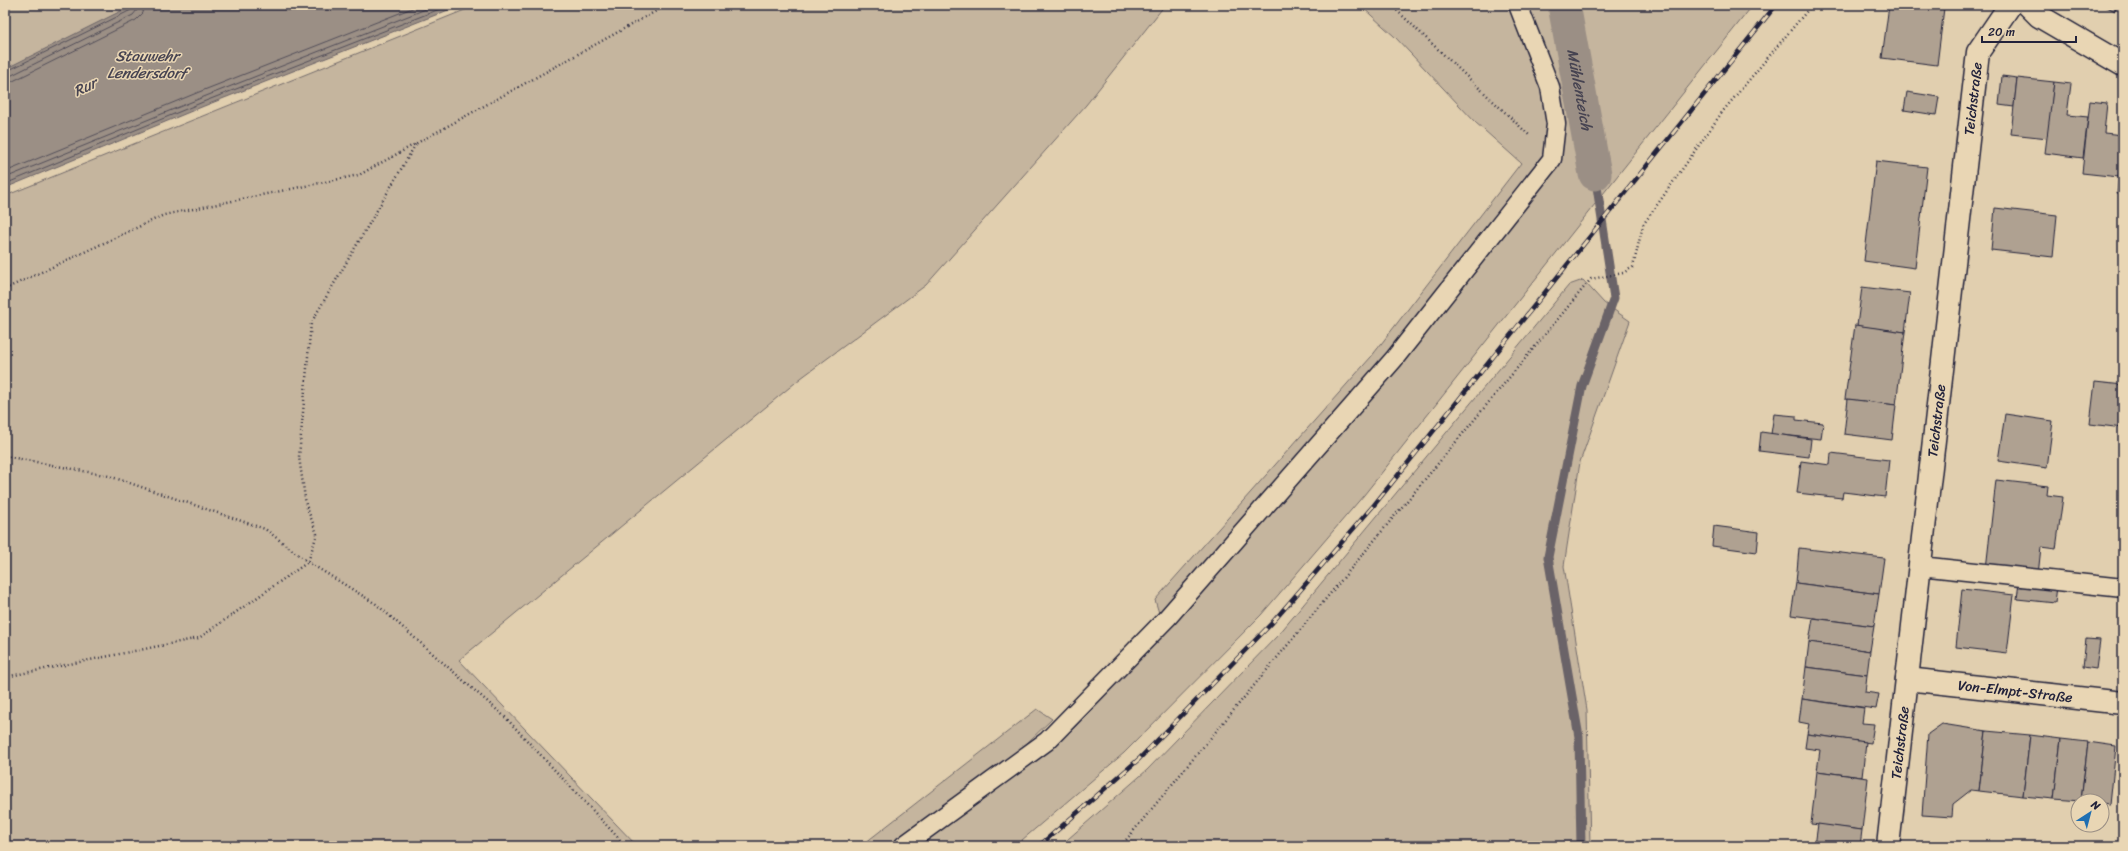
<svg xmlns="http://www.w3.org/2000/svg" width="2128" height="851" viewBox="0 0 2128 851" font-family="Sriracha,sans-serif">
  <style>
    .green { fill: #c5b59e; stroke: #746c6c }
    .water { fill: #9b8f85; stroke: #6b6367 }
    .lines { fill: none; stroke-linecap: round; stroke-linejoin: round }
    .shore { stroke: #524e59; stroke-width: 1 }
    .stream { stroke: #6b6367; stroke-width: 9 }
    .canal { stroke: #9b8f85; stroke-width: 33 }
    .building { fill: #afa191; stroke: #22223b }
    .service-casing { stroke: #22223b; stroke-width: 21 }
    .minor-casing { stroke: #22223b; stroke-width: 25 }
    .path { stroke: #22223b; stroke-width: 2.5; stroke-dasharray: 1 3; stroke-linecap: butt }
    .service { stroke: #e9d6b4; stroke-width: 18 }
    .minor { stroke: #e9d6b4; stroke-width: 22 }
    .rail-casing { stroke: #22223b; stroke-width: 4.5 }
    .rail { stroke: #e9d6b4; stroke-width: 3; stroke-dasharray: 9; stroke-linecap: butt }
    .labels { text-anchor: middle; stroke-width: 3; stroke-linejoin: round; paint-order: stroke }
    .street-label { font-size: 14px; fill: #22223b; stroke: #e9d6b4 }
    .water-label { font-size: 15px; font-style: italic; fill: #464351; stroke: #e9d6b4 }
  </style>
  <rect width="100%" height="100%" fill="#e1cfaf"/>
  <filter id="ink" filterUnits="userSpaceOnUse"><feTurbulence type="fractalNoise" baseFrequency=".025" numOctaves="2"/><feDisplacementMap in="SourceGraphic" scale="8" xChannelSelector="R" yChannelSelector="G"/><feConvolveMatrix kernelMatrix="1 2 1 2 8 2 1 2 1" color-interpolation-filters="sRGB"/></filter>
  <g filter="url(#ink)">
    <g class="green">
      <path d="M5,5h134l-134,65z"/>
      <path d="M477,5h688l-79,100 -160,180 -125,93 -342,282 178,186h-632v-650z"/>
      <path d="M1360,5h393l-389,490 -103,120 -137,138 -109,93h-101l160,-118 129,-142 355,-431 -16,1 -156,201 -227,256 -4,-13 216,-243 150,-194 -46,-41 -80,-85z"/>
      <path d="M1583,280l21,23 26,18 -50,141 -16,104 23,144 3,136h-530l87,-76 132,-136 290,-349z"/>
      <path d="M1037,709l15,10 -25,24 -75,62 -61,41h-30z"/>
    </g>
    <path class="water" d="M133,5h328l-257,101 -199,82v-119z"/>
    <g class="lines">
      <g class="shore">
        <path d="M5,72l126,-62 2,-5"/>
        <path d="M5,77l5,-1 123,-61 4,-5 1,-5"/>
        <path d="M5,83l8,-2 123,-61 7,-7 1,-8"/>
        <path d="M5,172l194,-80 221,-87"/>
        <path d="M5,178l196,-80 235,-93"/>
        <path d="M5,184l198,-82 247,-97"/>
      </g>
      <path class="stream" d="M1581,846l-2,-109 -31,-180 34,-171 32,-88 -19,-124"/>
      <path class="canal" id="s1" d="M1564,5l31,169"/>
    </g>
    <g class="building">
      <path d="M1889,5h29l26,3 -7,57 -55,-7z"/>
      <path d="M2103,5h15l-3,6z"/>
      <path d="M2002,76l15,2 -3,29 -15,-2z"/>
      <path d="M2017,78l37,4 -6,56 -37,-4z"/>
      <path d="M2054,82l17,2 -4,31 21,2 -5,41 -38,-5z"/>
      <path d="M1907,92l32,5 -3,18 -32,-5z"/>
      <path d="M2090,101l17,2 -3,30 19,2 -4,42 -37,-4z"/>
      <path d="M2123,137v57h-6z"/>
      <path d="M1876,161l51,6 -12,101 -51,-7z"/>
      <path d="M1995,208l62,7 -4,42 -62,-7z"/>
      <path d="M1862,287l48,6 -5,39 -48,-6z"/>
      <path d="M1855,325l50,7 -9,73 -51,-6z"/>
      <path d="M2095,382l28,3v43l-33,-4z"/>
      <path d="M1848,399l48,6 -4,35 -48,-6z"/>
      <path d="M1774,414l22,2v4l27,3 -2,16 -50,-5z"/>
      <path d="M2005,414l48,7 -6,47 -49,-7z"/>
      <path d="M1761,432l50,7 -2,18 -50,-6z"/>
      <path d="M1831,453l58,7 -4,37 -42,-5 -1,6 -45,-5 4,-32 29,4z"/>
      <path d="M1996,480l52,6 -1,9 16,2 -7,52 -15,-2 -3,28 -52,-6z"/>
      <path d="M1714,526l45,6 -2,20 -45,-6z"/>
      <path d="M1799,548l85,10 -5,36 -83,-11z"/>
      <path d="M2019,582l38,4 -2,17 -38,-4z"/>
      <path d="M1796,583l83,11 -5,32 -83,-11z"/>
      <path d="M1962,589l52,6 -7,58 -51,-6z"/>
      <path d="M1813,618l61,8 -4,25 -61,-9z"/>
      <path d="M2086,639l14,1 -4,29 -13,-2z"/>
      <path d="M1809,642l61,9 -3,24 -61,-8z"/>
      <path d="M1806,667l61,8 -2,17 14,2 -3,15 -74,-10z"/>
      <path d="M1802,699l62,9 -2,15 12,1 -3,19 -64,-9 2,-10 -10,-2z"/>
      <path d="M1942,724l44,7 -7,60 -8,-1 -18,14 -1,13 -30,-2 6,-81z"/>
      <path d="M1986,731l44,4 -7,61 -44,-5z"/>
      <path d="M1807,734l59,8 -4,35 -45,-6 3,-21 -15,-2z"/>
      <path d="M2030,735l31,4 -7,60 -31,-3z"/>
      <path d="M2061,739l27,3 -7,59 -27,-2z"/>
      <path d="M2088,742l28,4 -6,59 -8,-1v-3h-21z"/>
      <path d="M1817,771l51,7 -6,52 -51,-6z"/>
      <path d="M1818,824l44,6 -2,16h-45z"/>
    </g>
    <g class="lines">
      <defs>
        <g id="service">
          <path d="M1920,566l203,22"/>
          <path d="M903,846l144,-105 120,-123 227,-259 158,-200 4,-35 -6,-37 -32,-82"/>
        </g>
        <g id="minor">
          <path d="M2028,5l11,11 84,49"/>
          <path id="s2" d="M1907,679l216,24"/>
          <path id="s3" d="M1888,846l90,-794 32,-47"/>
        </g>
      </defs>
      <use href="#service" class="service-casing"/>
      <use href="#minor" class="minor-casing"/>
      <g class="path">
        <path d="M1391,5l138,130"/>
        <path d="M5,289l159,-74 195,-40 308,-170"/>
        <path d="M5,456l104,20 156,53 43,33 68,42 129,113 121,129"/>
        <path d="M5,677l194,-39 109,-76 9,-28 -11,-29 -7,-48 12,-134 106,-181"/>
        <path d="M1121,846l470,-567 32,-6 10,-6 10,-42 80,-114 89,-106"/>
      </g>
      <use href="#service" class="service"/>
      <use href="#minor" class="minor"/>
      <defs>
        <path id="rail" d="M1039,846l100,-87 132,-135 103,-119 402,-500"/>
      </defs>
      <use href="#rail" class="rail-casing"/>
      <use href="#rail" class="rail"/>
    </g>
  </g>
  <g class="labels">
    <g class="street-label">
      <text dy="5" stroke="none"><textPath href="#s3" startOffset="752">Teichstraße</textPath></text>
      <text dy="5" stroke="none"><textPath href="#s3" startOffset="428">Teichstraße</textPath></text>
      <text dy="5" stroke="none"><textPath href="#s2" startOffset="109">Von-Elmpt-Straße</textPath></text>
      <text dy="5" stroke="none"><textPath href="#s3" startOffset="104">Teichstraße</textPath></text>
    </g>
    <g class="water-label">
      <text x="147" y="61">Stauwehr<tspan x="147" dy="17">Lendersdorf</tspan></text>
      <text transform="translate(85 87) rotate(-26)" y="5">Rur</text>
      <text dy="5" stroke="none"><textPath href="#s1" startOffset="86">Mühlenteich</textPath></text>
    </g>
  </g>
  <rect width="2128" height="851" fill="none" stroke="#e9d6b4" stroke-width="20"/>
  <rect x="10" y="10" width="2108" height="831" fill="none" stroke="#22223b" stroke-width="1.5" filter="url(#ink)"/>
  <g transform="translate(2090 813) rotate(36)"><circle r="19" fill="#e9d6b4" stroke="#998e84"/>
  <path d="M0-3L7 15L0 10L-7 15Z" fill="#1f6fb2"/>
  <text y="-6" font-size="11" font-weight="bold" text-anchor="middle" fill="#22223b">N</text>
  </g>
  <path d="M1982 36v6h94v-6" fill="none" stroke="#22223b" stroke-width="2"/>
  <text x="1988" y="36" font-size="12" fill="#22223b" stroke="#e9d6b4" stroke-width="3" paint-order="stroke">20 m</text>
</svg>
